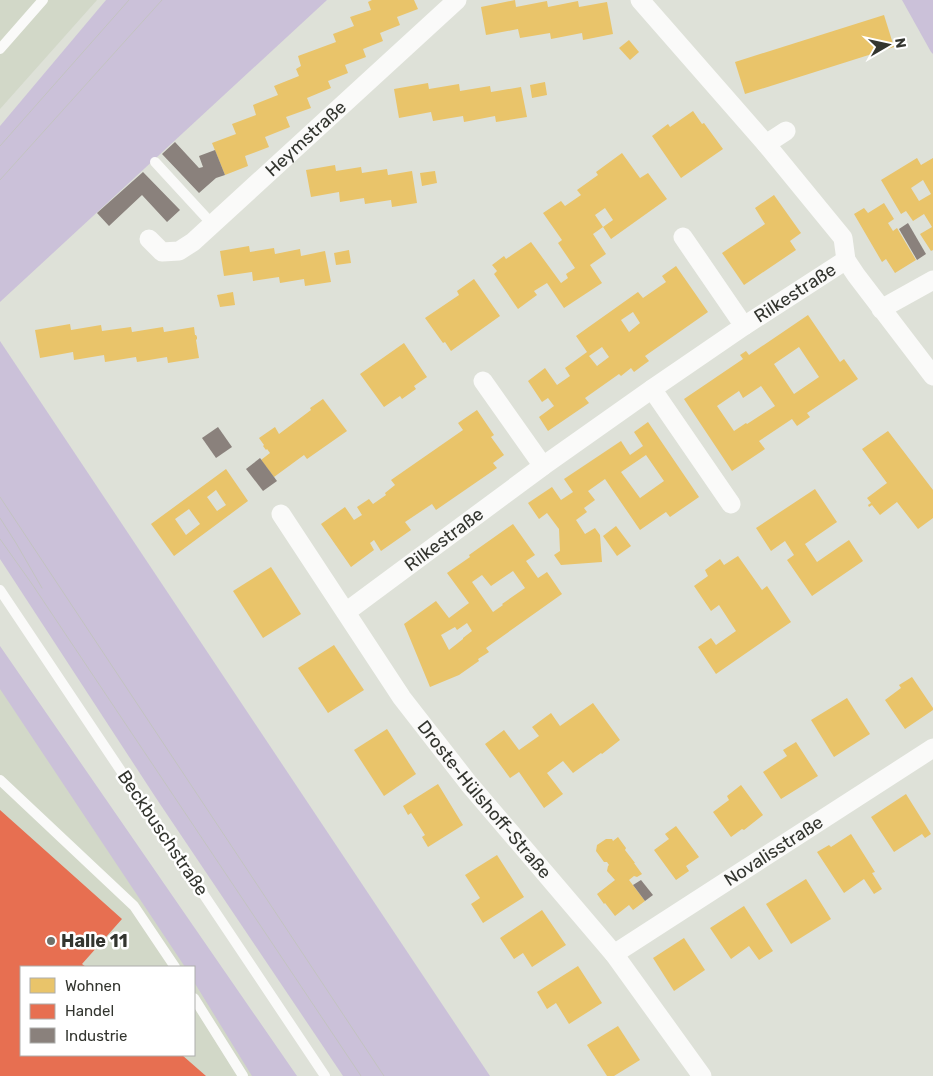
<svg xmlns="http://www.w3.org/2000/svg" width="933" height="1076" viewBox="0 0 933 1076" font-family="Rubik,sans-serif">
  <style>
    .built { fill: #d2d8c8; fill-rule: evenodd }
    .green { fill: #cbc1d9 }
    .homes { fill: #e9c46a; fill-rule: evenodd }
    .shops { fill: #e76f51 }
    .industry { fill: #8a817c }
    .lines { fill: none; stroke-linecap: round; stroke-linejoin: round }
    .lane { stroke: #fafaf9; stroke-width: 10 }
    .street { stroke: #fafaf9; stroke-width: 19 }
    .tram { stroke: #c3c3c1; stroke-width: 1 }
    .poi-dot { fill: #6f716a; stroke: #fff; stroke-width: 2 }
    .labels { text-anchor: middle; stroke-width: 5; stroke-linejoin: round; paint-order: stroke }
    .street-label { font-size: 18px; fill: #33352f; stroke: #fff }
    .poi-label { font-size: 18px; font-weight: bold; fill: #33352f; stroke: #fff; text-anchor: start }
  </style>
  <rect width="100%" height="100%" fill="#dee1d8"/>
  <g class="built">
    <path d="M0,0h97l-97,109z"/>
    <path d="M0,653l285,423h-285zM21,967h173v88h-173z"/>
  </g>
  <g class="green">
    <path d="M106,0h221l-327,302v-176z"/>
    <path d="M902,0h31v54l-2,-2z"/>
    <path d="M0,341l490,735h-147l-187,-278 -156,-239z"/>
    <path d="M0,646l297,430h-45l-58,-94v-15h-9l-185,-278z"/>
  </g>
  <g class="homes">
    <path d="M372,0h42l4,9 -21,8 3,8 -20,8 3,8 -20,8 3,8 -21,8 3,8 -20,8 3,7 -24,10 4,10 -25,9 4,10 -25,10 4,10 -24,9 3,10 -23,9 -13,-32 24,-9 -4,-10 24,-9 -3,-10 25,-10 -4,-9 25,-10 -3,-7 5,-3 -3,-10 38,-14 -3,-8 21,-8 -4,-9 21,-7 -3,-8z"/>
    <path d="M515,0l1,7 31,-6 1,6 30,-6 1,6 28,-5 6,32 -30,6 -1,-7 -31,6 -1,-6 -30,5 -2,-9 -32,6 -5,-28z"/>
    <path d="M884,15l10,32 -149,47 -10,-32z"/>
    <path d="M629,40l10,12 -9,8 -11,-12z"/>
    <path d="M545,82l2,13 -15,3 -2,-13z"/>
    <path d="M428,83l1,6 30,-5 1,7 30,-5 1,6 30,-5 6,30 -31,5 -1,-6 -31,6 -1,-6 -30,5 -2,-9 -32,6 -5,-29z"/>
    <path d="M693,111l9,13 2,-1 19,26 -42,29 -29,-42 16,-12 2,3z"/>
    <path d="M622,153l18,25 8,-5 19,26 -56,40 -8,-12 10,-7 -8,-12 -10,7 8,12 -10,7 13,20 -16,11 12,18 -38,25 -17,-25 -13,8 3,4 -19,14 -24,-35 3,-3 -5,-6 12,-9 2,3 25,-17 30,41 7,-5 -2,-4 9,-6 -17,-25 4,-3 -19,-27 18,-12 4,5 16,-11 -4,-5 21,-15 -2,-3z"/>
    <path d="M917,158l4,7 12,-7v92l-2,1 -11,-17 12,-7 -8,-13 -11,7 -7,-10 -5,3 -20,-34zM923,180l8,14 -12,7 -8,-13z"/>
    <path d="M335,165l1,6 25,-4 1,6 25,-4 1,6 24,-4 5,32 -25,4 -1,-7 -26,4 -1,-6 -24,4 -1,-10 -28,5 -5,-27z"/>
    <path d="M435,171l2,12 -15,3 -2,-13z"/>
    <path d="M774,195l27,38 -11,8 6,9 -52,35 -22,-32 43,-29 -10,-16z"/>
    <path d="M884,203l10,16 -6,4 5,8 4,-3 19,32 -21,13 -9,-14 -4,3 -28,-48 10,-6 4,5z"/>
    <path d="M249,246l1,6 24,-4 1,6 25,-5 1,7 24,-5 6,31 -26,4 -1,-7 -24,4 -1,-6 -26,4 -1,-9 -28,4 -4,-25z"/>
    <path d="M349,250l2,13 -15,2 -2,-12z"/>
    <path d="M676,266l32,46 -63,44 4,5 -7,5 -8,6 -3,-4 -10,8 -2,-2 -34,24 4,5 -41,28 -9,-14 15,-11 -6,-8 -6,4 -14,-21 17,-13 12,17 13,-9 -5,-8 22,-16 -11,-16 62,-44 5,6 23,-16 -4,-6zM633,312l7,11 -11,9 -8,-12zM602,347l7,10 -12,9 -8,-10z"/>
    <path d="M474,279l26,37 -49,35 -6,-9 -2,1 -18,-25 34,-23 -2,-4z"/>
    <path d="M233,292l2,13 -15,2 -3,-12z"/>
    <path d="M808,315l32,47 4,-3 14,20 -51,34 3,4 -13,9 -5,-7 -33,22 6,8 -33,22 -48,-72 59,-40 -3,-4 6,-4 3,4zM799,347l20,30 -25,17 -20,-30zM761,386l14,20 -28,18 -1,-1 -12,8 -17,-25 22,-15 4,7z"/>
    <path d="M70,324l1,6 30,-5 1,6 29,-4 1,5 31,-5 1,5 30,-5 1,8h1l1,2v2l-1,1 3,18 -31,5 -1,-6 -30,5 -1,-5 -31,5 -1,-7 -30,5 -1,-8 -33,6 -5,-28z"/>
    <path d="M404,343l23,34 -13,9 2,3 -14,10 -2,-3 -16,11 -24,-33z"/>
    <path d="M323,399l24,32 -40,28 -3,-4 -30,22 -13,-17 9,-7 -3,-4 -1,1 -3,-4 1,-1 -5,-7 16,-11 4,7 32,-24 -1,-2z"/>
    <path d="M477,410l17,25 -3,2 13,18 -11,8 4,5 -61,42 -4,-6 -27,18 6,8 -30,21 -7,-11 -4,3 4,7 -23,17 -30,-43 24,-17 9,13 8,-5 -5,-8 12,-8 4,5 13,-9 -1,-2 10,-8 -4,-5 72,-50 -5,-7z"/>
    <path d="M648,422l51,75 -29,20 -4,-5 -26,18 -35,-51 -17,12 7,9 -11,8 3,4 -11,8 9,14 10,-6 5,7 2,27 -41,3 -7,-10 6,-4 -1,-22 -12,-16 -8,6 -11,-16 24,-16 9,13 12,-8 -9,-13 57,-38 9,14 13,-9 -9,-14zM646,455l18,26 -24,17 -19,-26z"/>
    <path d="M888,431l45,59v28l-15,11 -21,-27 -17,13 -8,-10 -3,2 -1,-2 3,-2 -4,-5 20,-15 -25,-34z"/>
    <path d="M226,469l22,32 -74,55 -23,-32zM216,490l10,15 -9,6 -10,-14zM189,509l11,15 -14,11 -11,-16z"/>
    <path d="M815,489l22,33 -32,22 12,18 32,-22 14,21 -51,35 -25,-36 7,-5 -9,-14 -14,10 -15,-23z"/>
    <path d="M513,524l22,31 -9,6 12,17 9,-6 15,22 -76,54 3,4 -11,7 1,2 -20,14 -29,12 -26,-63 32,-23 13,17 20,-15 -22,-30 23,-16 -1,-2zM513,571l12,17 -23,16 1,1 -10,7 -21,-30 10,-7 9,11zM467,623l5,8 -9,7v1l-14,11 -8,-15 14,-8 2,3z"/>
    <path d="M616,526l15,20 -14,10 -14,-20z"/>
    <path d="M738,556l24,34 5,-4 24,36 -75,52 -18,-27 13,-9 5,7 20,-14 -17,-26 -8,6 -17,-25 14,-10 -3,-6 15,-11 4,6z"/>
    <path d="M271,567l30,47 -38,24 -30,-47z"/>
    <path d="M334,645l30,45 -36,23 -30,-45z"/>
    <path d="M912,677l21,31v2l-28,19 -20,-29 16,-12 -2,-3z"/>
    <path d="M847,698l23,36 -36,23 -23,-37z"/>
    <path d="M593,703l27,37 -18,14 -1,-1 -28,20 -10,-12 -16,12 16,21 -19,14 -25,-36 -9,6 -25,-34 19,-14 15,20 20,-14 -7,-9 19,-14 9,13z"/>
    <path d="M387,729l29,45 -32,22 -30,-46z"/>
    <path d="M796,742l22,34 -37,23 -18,-27 24,-16 -4,-6z"/>
    <path d="M438,784l25,41 -35,22 -6,-10 3,-2 -14,-22 -3,2 -5,-9z"/>
    <path d="M741,785l22,30 -19,15 -2,-1 -11,8 -18,-25 16,-12 -2,-4z"/>
    <path d="M906,794l25,40 -6,4 -3,-4 -28,18 -23,-35z"/>
    <path d="M676,826l23,31 -13,9 3,5 -13,9 -22,-30 15,-11 -4,-5z"/>
    <path d="M851,834l24,38 -3,1 10,16 -8,5 -10,-15 -20,14 -27,-41 12,-7 2,2z"/>
    <path d="M618,837l8,11 -1,2 10,13h-1l8,11 -5,3 -3,-1 -5,4 16,21 -12,9 -4,-5 -14,11 -10,-13 -1,1 -7,-10 18,-14 -8,-9 1,-5 1,-1 -2,-3h-3l-8,-11 1,-6 9,-6h6l1,2z"/>
    <path d="M497,855l27,42 -41,26 -12,-19 9,-6 -15,-23z"/>
    <path d="M806,879l25,40 -40,25 -25,-40z"/>
    <path d="M744,906l29,45 -14,9 -10,-14 -18,13 -21,-31z"/>
    <path d="M542,910l24,35 -34,22 -9,-14 -9,6 -14,-21z"/>
    <path d="M684,938l21,32 -31,21 -21,-33z"/>
    <path d="M578,966l24,37 -33,21 -13,-21 -9,6 -10,-17z"/>
    <path d="M618,1026l22,34 -26,16h-7l-20,-31z"/>
  </g>
  <path class="shops" d="M0,810l122,109 -40,45 4,3h-65v88h161l24,21h-206z"/>
  <g class="industry">
    <path d="M175,142l24,26 4,-1 -4,-11 16,-6 10,25 -9,3 -17,15 -37,-39z"/>
    <path d="M143,172l37,38 -13,12 -25,-27 -33,31 -12,-13z"/>
    <path d="M908,223l18,31 -9,6 -18,-31z"/>
    <path d="M218,427l14,20 -16,11 -14,-20z"/>
    <path d="M260,458l17,23 -14,10 -17,-22z"/>
    <path d="M641,880l12,15 -8,6 -12,-16z"/>
  </g>
  <g class="lines">
    <g class="lane">
      <path d="M0,49l43,-49"/>
      <path d="M155,162l58,63"/>
      <path d="M0,590l325,486"/>
      <path d="M0,780l134,126 41,61"/>
      <path d="M194,998l49,78"/>
    </g>
    <g class="street">
      <path d="M640,0l126,144 77,94 3,22 10,15 77,101"/>
      <path d="M766,144l20,-13"/>
      <path d="M683,237l61,89"/>
      <path id="s1" d="M149,239l13,13 17,-1 14,-9 264,-242"/>
      <path d="M881,309l52,-29"/>
      <path d="M483,381l60,85"/>
      <path d="M652,389l79,115"/>
      <path id="s2" d="M281,514l121,184 67,86 145,170 88,122"/>
      <path id="s3" d="M346,612l197,-146 109,-77 92,-63 102,-66"/>
      <path id="s4" d="M614,954l319,-206"/>
    </g>
    <g class="tram">
      <path d="M0,146l129,-146"/>
      <path d="M0,180l162,-180"/>
      <path d="M0,497l384,579"/>
      <path d="M0,518l16,25 26,45"/>
      <path d="M0,539l32,45 329,492"/>
    </g>
  </g>
  <circle class="poi-dot" cx="51" cy="941" r="5"/>
  <g class="labels">
    <g class="street-label">
      <text dy="6" stroke="none"><textPath href="#s1" startOffset="205">Heymstraße</textPath></text>
      <text dy="6" stroke="none"><textPath href="#s3" startOffset="551">Rilkestraße</textPath></text>
      <text dy="6" stroke="none"><textPath href="#s3" startOffset="122">Rilkestraße</textPath></text>
      <text dy="6" stroke="none"><textPath href="#s2" startOffset="351">Droste-Hülshoff-Straße</textPath></text>
      <text transform="translate(163 833) rotate(56)" y="6">Beckbuschstraße</text>
      <text dy="6" stroke="none"><textPath href="#s4" startOffset="190">Novalisstraße</textPath></text>
    </g>
    <g class="poi-label">
      <text x="61" y="947">Halle 11</text>
    </g>
  </g>
  <rect x="20" y="966" width="175" height="90" fill="#ffffff" stroke="#adaeac"/>
  <rect x="30" y="978" width="25" height="15" fill="#e9c46a" stroke="#adaeac"/>
  <text x="65" y="991" font-size="15" fill="#33352f">Wohnen</text>
  <rect x="30" y="1004" width="25" height="15" fill="#e76f51" stroke="#adaeac"/>
  <text x="65" y="1016" font-size="15" fill="#33352f">Handel</text>
  <rect x="30" y="1028" width="25" height="15" fill="#8a817c" stroke="#adaeac"/>
  <text x="65" y="1041" font-size="15" fill="#33352f">Industrie</text>
  <g transform="translate(888 45) rotate(81)" stroke="#ffffff" stroke-width="4" paint-order="stroke">
  <path d="M0-4L9 19L0 12L-9 19Z" fill="#33352f"/>
  <text y="-8" font-size="14" font-weight="bold" text-anchor="middle" fill="#33352f">N</text>
  </g>
</svg>
